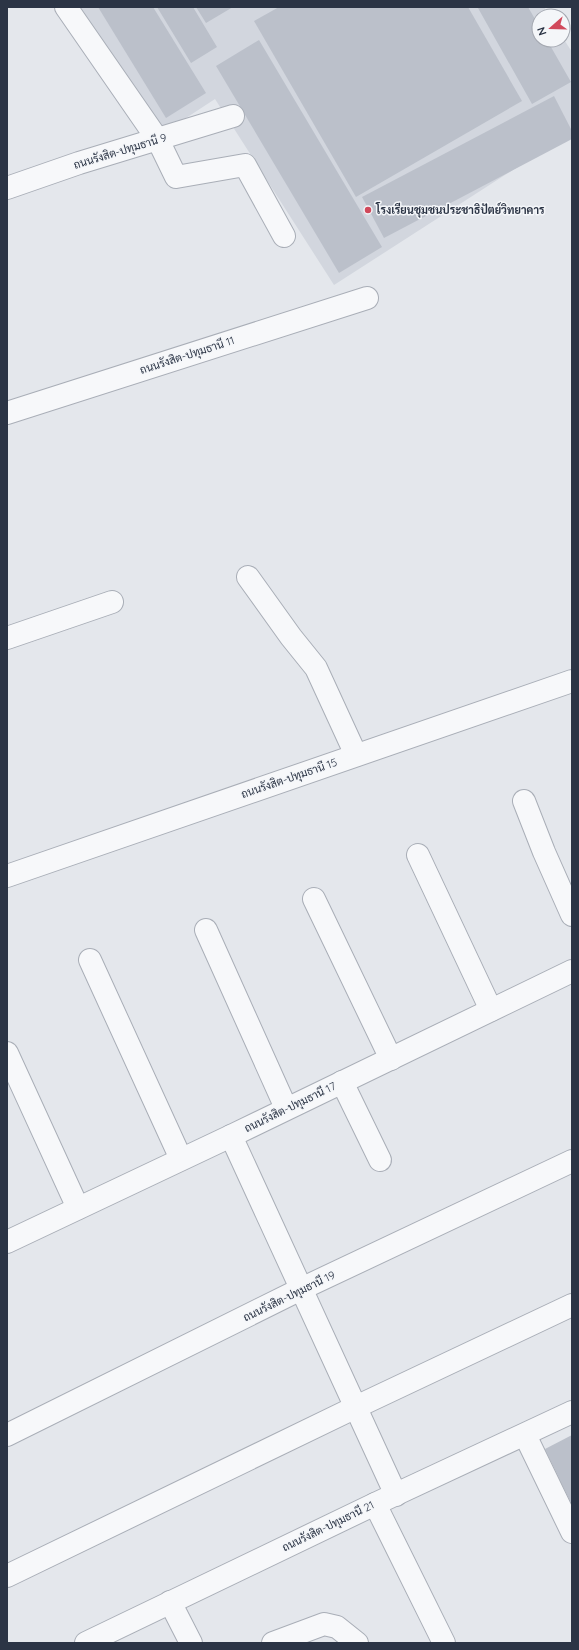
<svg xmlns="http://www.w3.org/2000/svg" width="579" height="1650" viewBox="0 0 579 1650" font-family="Quicksand,Sarabun,sans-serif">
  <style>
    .built { fill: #d2d6de }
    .building { fill: #bbc0ca }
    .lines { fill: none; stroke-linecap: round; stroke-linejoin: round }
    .minor-casing { stroke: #a9aeb7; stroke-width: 24 }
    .minor { stroke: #f7f8fa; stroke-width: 22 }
    .poi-dot { fill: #d1495b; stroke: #f4f6f9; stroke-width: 1.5 }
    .labels { text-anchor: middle; stroke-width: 3; stroke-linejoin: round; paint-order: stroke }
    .street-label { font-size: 11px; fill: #2b3445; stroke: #f4f6f9 }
    .poi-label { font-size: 11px; font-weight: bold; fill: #2b3445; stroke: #f4f6f9; text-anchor: start }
  </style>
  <rect width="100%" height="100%" fill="#e4e7ec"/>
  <path class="built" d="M79,7h465l5,9h-10v24h24v-2l9,14v80l-238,153 -119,-186 -55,36z"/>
  <g class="building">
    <path d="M98,7h55l53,86 -40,25z"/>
    <path d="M157,7h36l24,40 -26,16z"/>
    <path d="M196,7h37l-27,16z"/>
    <path d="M279,7h189l54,94 -166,96 -102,-176z"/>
    <path d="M480,7h48l11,19v14h8l24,42 -39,22 -54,-96z"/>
    <path d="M259,40l123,207 -43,26 -123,-207z"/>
    <path d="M554,96l18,35v8l-188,99 -22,-41z"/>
    <path d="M572,1435v70l-27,-56z"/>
  </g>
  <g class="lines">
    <defs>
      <g id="minor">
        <path d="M66,7l92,133 18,37 69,-12 39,71"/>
        <path d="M7,188l72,-25 154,-47"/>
        <path d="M7,413l360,-115"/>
        <path d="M248,577l43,60 25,31 40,87"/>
        <path d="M7,638l105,-36"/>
        <path d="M524,801l20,51 28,63"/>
        <path d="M418,855l73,155"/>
        <path d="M7,876l565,-195"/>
        <path d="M314,899l77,160"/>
        <path d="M206,930l80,178"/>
        <path d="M90,960l91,199"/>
        <path d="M7,1053l71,155"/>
        <path d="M342,1082l38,78"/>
        <path d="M231,1136l165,359"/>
        <path d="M7,1242l224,-106 341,-165"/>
        <path d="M7,1435l294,-146 271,-128"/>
        <path d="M525,1435l47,97"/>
        <path d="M375,1504l69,139"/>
        <path d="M7,1576l349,-169 216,-102"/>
        <path d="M170,1602l21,41"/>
        <path d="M86,1643l289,-139 197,-92"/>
        <path d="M273,1643l51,-19 13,3 20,16"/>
      </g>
    </defs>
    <use href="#minor" class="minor-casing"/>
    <use href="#minor" class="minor"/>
  </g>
  <circle class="poi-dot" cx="368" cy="210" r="4"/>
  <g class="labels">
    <g class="street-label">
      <text transform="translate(120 151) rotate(-17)" y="4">ถนนรังสิต-ปทุมธานี 9</text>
      <text transform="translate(187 355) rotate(-18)" y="4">ถนนรังสิต-ปทุมธานี 11</text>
      <text transform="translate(289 778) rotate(-19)" y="4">ถนนรังสิต-ปทุมธานี 15</text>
      <text transform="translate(290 1107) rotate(-26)" y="4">ถนนรังสิต-ปทุมธานี 17</text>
      <text transform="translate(289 1296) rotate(-26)" y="4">ถนนรังสิต-ปทุมธานี 19</text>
      <text transform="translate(328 1526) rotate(-26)" y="4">ถนนรังสิต-ปทุมธานี 21</text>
    </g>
    <g class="poi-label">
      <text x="376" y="214">โรงเรียนชุมชนประชาธิปัตย์วิทยาคาร</text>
    </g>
  </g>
  <rect width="579" height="1650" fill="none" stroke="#2b3445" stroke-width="16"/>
  <g transform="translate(551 28) rotate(250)"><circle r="19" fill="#f4f6f9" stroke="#a4a8b1"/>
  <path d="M0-3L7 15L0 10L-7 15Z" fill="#d1495b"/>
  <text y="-6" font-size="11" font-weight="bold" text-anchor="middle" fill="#2b3445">N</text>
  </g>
</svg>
